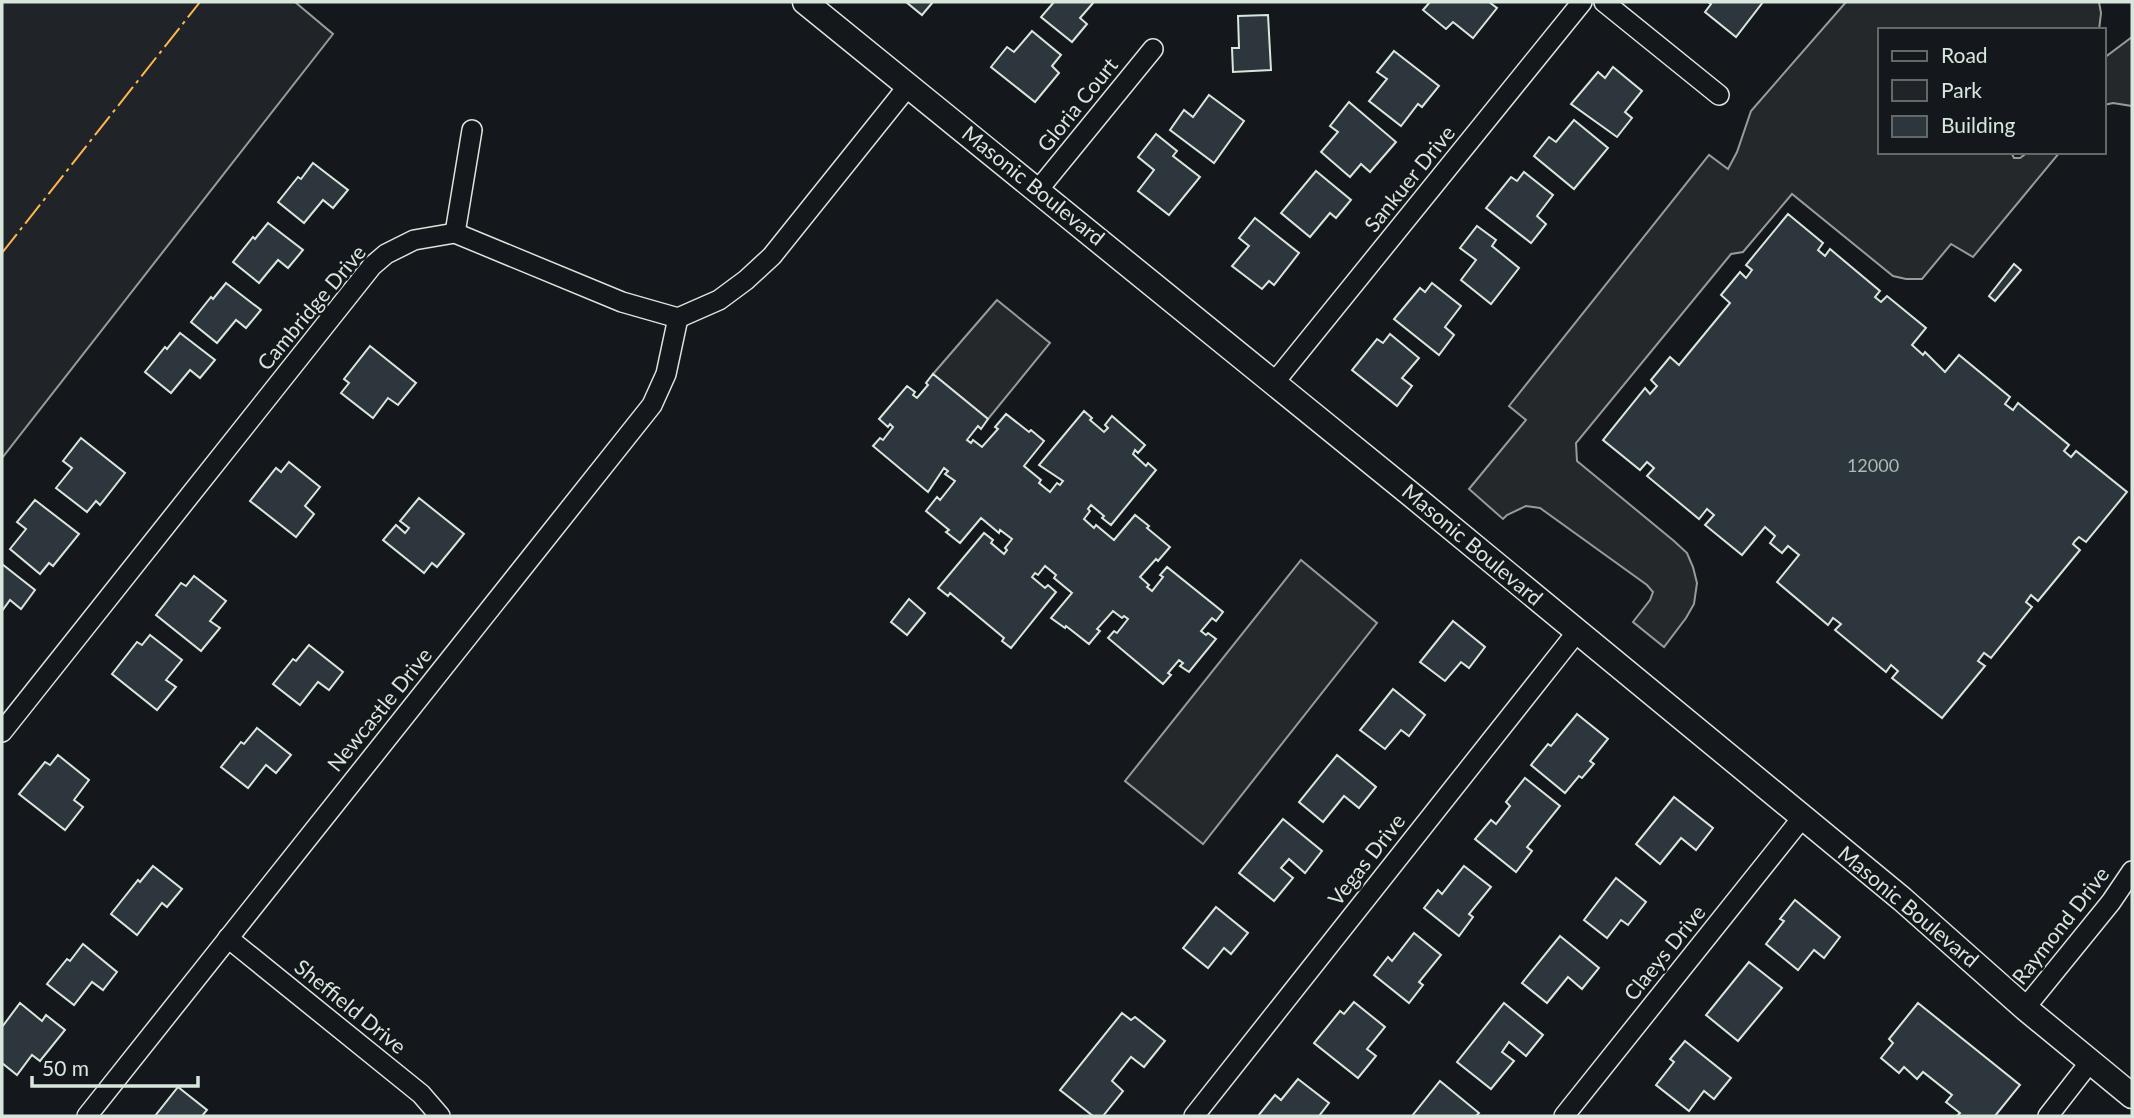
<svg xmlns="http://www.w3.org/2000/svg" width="2134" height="1118" viewBox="0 0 2134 1118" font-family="Lato,sans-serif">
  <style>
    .green { fill: #202428; stroke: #939e99; stroke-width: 2 }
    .parking { fill: #24282b; stroke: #939e99; stroke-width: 2 }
    .building { fill: #2c363c; stroke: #d8e6dc; stroke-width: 2 }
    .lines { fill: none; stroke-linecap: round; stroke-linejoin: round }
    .minor-casing { stroke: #d8e6dc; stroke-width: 22 }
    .tertiary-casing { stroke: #d8e6dc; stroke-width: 27 }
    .minor { stroke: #14181c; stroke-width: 19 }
    .tertiary { stroke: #14181c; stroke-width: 24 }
    .power { stroke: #ffb74d; stroke-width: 2; stroke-dasharray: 24 5 3.5 5; stroke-linecap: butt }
    .labels { text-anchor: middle; stroke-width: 5; stroke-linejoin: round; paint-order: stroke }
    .number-label { font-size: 18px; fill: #adbab4 }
    .street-label { font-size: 21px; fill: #d8e6dc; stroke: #14181c }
  </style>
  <rect width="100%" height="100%" fill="#14181c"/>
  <path class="green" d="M2,2h293l38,32 -331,424z"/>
  <g class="parking">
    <path d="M1846,2h253l2,11 -2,17h-219v122h131l3,6h6l8,-6h32l-87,105 -22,-13 -29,35h-16l-13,-3 -101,-82 -49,58 -12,2 -155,189 1,18 97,80 13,12 6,14 4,16 -3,21 -8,14 -22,29 -31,-25 17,-22 3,-8 -6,-7 -107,-77 -14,-2 -19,9 -4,4 -34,-30 57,-69 -17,-14 200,-251 19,14 9,-17 14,-41z"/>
    <path d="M2132,37v69l-19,-3 -9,2v-47z"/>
    <path d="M997,300l53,43 -62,76 -55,-45z"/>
    <path d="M1301,560l76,63 -174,221 -78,-63z"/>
  </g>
  <g class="building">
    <path d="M906,2h27l-11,13z"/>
    <path d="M1054,2h40l-14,16 7,6 -15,18 -31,-25z"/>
    <path d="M1430,2h59l8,6 -24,30 -20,-16 -7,7 -23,-19z"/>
    <path d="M1708,2h55l-27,35 -31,-25 6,-8z"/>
    <path d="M1268,15l3,55 -38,2 -1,-24h7l-1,-32z"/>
    <path d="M1032,31l29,24 -9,11 7,7 -24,29 -44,-35 16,-20 7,5z"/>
    <path d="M1394,51l45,35 -17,21 -4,-3 -17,22 -32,-25 18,-22 -10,-7z"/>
    <path d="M1613,67l29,24 -17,21 7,6 -15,19 -46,-33 27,-32 7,6z"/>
    <path d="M1209,95l35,26 -30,42 -44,-33 14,-20 9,7z"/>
    <path d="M1349,102l47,40 -26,30 -9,-8 -11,13 -29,-25 17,-20 -8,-6z"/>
    <path d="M1574,120l34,28 -34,41 -40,-33 15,-19 7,5z"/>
    <path d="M1156,134l21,17 -4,5 27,21 -31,38 -31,-24 16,-21 -16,-13z"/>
    <path d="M313,163l35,27 -15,18 -10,-8 -19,23 -26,-21 20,-25 3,2z"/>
    <path d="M1316,171l35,29 -15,18 -6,-5 -20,24 -29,-24z"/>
    <path d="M1524,172l29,23 -16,21 9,8 -15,19 -45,-35 25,-31 6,4z"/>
    <path d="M1788,214l35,29 -5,7 7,6 5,-7 50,42 -5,6 6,5 6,-6 39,32 -14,17 11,10 2,-3 20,20 14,-17 51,42 -5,7 8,6 5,-7 51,42 -5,6 7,6 5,-6 51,41 -41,50 -7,-5 -4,4 -2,3 7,6 -42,51 -7,-6 -5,7 6,5 -41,51 -7,-5 -6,8 7,5 -43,52 -50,-40 6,-7 -7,-6 -5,7 -51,-42 6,-6 -8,-6 -5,7 -51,-43 22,-27 -11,-9 -6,7 -12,-10 5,-7 -10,-9 -23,28 -37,-30 9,-10 -7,-6 -8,10 -52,-43 7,-8 -7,-6 -7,8 -37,-30 42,-52 5,6 7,-8 -6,-6 19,-23 9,8 51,-62 -9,-8 19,-23 6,6 6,-8 -6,-5z"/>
    <path d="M1255,218l44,35 -25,32 -5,-4 -7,8 -30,-23 17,-20 -10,-8z"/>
    <path d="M268,223l35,27 -15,18 -10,-8 -19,23 -26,-21 20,-25 2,2z"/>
    <path d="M1477,226l19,14 -4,6 27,22 -28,36 -30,-24 15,-20 -16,-12z"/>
    <path d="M2014,264l7,6 -26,31 -6,-5z"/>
    <path d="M226,283l35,27 -15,18 -10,-8 -19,23 -26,-21 20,-25 2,2z"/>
    <path d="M1432,283l29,23 -16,21 9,8 -15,20 -45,-36 26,-31 5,4z"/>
    <path d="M180,333l35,27 -15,18 -10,-8 -19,23 -26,-21 20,-25 2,2z"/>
    <path d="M1390,334l29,24 -17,20 10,8 -15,20 -45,-36 25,-31 6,4z"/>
    <path d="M370,346l46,37 -18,22 -10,-7 -15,20 -32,-25 8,-10 -5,-4z"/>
    <path d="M933,374l55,45 -7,10 -3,-3 -11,14 4,3 2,-3 9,7 16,-18 -3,-2 11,-13 23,18 2,-2 13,11 -20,25 17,14 -2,3 11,9 7,-9 3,2 3,-4 -24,-16 45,-54 8,7 -2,2 14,12 4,-4 -3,-3 7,-9 33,29 -7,8 -3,-3 -2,4 13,12 2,-3 8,7 -45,55 -9,-7 2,-2 -13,-11 -3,4 2,2 -6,8 10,9 2,-3 18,15 21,-25 14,11 -2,2 23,19 -12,14 -2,-2 -16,18 9,8 -2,2 5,4 11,-14 -3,-2 7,-8 56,45 -7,9 -4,-3 -11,13 5,4 2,-2 8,6 -27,33 -9,-6 3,-3 -4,-3 -11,13 3,2 -8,9 -55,-46 6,-7 3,2 11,-14 -4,-3 -2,2 -9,-7 -16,18 3,2 -11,13 -23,-18 -1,2 -14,-10 21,-25 -18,-15 2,-3 -11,-9 -7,9 -3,-2 -3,4 13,11 3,-3 8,7 -45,56 -9,-7 2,-3 -54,-45 -2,3 -10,-8 46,-55 9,7 -2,3 13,11 3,-4 -2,-2 7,-9 -12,-9 -1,3 -18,-15 -21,25 -14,-11 3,-2 -23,-19 11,-14 3,3 15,-19 -10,-7 3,-3 -4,-3 -16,24 -55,-46 7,-8 3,2 10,-13 -3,-3 -2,3 -9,-8 28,-33 8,6 -2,3 4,3 11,-13 -2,-2z"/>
    <path d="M81,438l44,35 -25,32 -4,-4 -9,11 -31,-24 16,-20 -9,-7z"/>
    <path d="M289,462l31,25 -15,19 9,8 -18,23 -46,-36 26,-33 5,4z"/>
    <path d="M419,498l45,36 -27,33 -5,-4 -8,10 -41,-33 13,-15 9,8 4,-5 -9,-7z"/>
    <path d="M35,500l44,34 -26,32 -4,-3 -9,11 -30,-25 16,-20 -9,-7z"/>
    <path d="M2,564l33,26 -14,19 -11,-9 -8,11z"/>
    <path d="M194,576l32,25 -16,20 10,7 -19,23 -45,-36 25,-32 5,3z"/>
    <path d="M909,599l16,14 -18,22 -16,-13z"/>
    <path d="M1453,621l32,26 -16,21 -8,-6 -16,19 -25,-19z"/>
    <path d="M150,635l32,25 -16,20 10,7 -19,23 -45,-36 25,-32 5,3z"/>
    <path d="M309,645l34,27 -14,18 -11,-8 -18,23 -27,-21 20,-25 3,2z"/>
    <path d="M1393,689l32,26 -16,21 -8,-6 -16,19 -25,-19z"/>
    <path d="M1577,714l31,25 -18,22 4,3 -12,14 -3,-2 -14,17 -34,-28 17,-21 3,2z"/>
    <path d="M257,728l34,27 -15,18 -10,-8 -18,23 -27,-21 20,-25 3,2z"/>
    <path d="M58,755l31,25 -15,20 9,7 -18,23 -46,-36 26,-32 5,3z"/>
    <path d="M1337,755l39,32 -17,21 -15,-12 -21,26 -24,-20z"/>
    <path d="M1525,778l35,28 -33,41 5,4 -16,21 -41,-33 16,-19 5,4 14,-18 -4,-4z"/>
    <path d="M1674,797l39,31 -17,22 -15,-12 -21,26 -24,-20z"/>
    <path d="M1283,819l39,32 -17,22 -16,-14 -8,9 12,10 -19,23 -35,-28z"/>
    <path d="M153,866l29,23 -15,18 -5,-4 -25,32 -26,-21 27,-34 2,2z"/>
    <path d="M1464,866l27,21 -22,27 4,3 -14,19 -35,-28 14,-18 4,4z"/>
    <path d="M1616,878l30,24 -18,23 -7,-5 -14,18 -23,-18z"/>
    <path d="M1795,900l45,37 -16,21 -10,-8 -16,20 -32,-26 18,-23 -4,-2z"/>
    <path d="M1216,907l32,26 -17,21 -7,-6 -16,20 -25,-20z"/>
    <path d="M1414,933l27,22 -22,27 4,3 -14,18 -35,-28 14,-18 4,4z"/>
    <path d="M1560,936l39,32 -17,21 -14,-12 -21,26 -25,-20z"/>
    <path d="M83,944l34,28 -14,18 -11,-8 -18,23 -27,-21 20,-25 3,2z"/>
    <path d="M1749,962l33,26 -44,53 -32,-26z"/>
    <path d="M1354,1002l31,25 -18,22 9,7 -18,22 -44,-35 26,-32 4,3z"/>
    <path d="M20,1003l22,18 4,-6 19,15 -25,31 -8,-6 -15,20 -15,-12v-36z"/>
    <path d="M1504,1003l39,32 -17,21 -17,-14 -7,10 12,9 -23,28 -34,-27z"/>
    <path d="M1918,1003l102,82 -25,31h-38l3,-3 -14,-11 6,-7 -29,-23 -6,7 -13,-12 -5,6 -18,-15 12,-15 -4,-4z"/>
    <path d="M1122,1013l9,7 4,-3 30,24 -21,26 -13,-10 -19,24 11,10 -20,25h-10l-33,-26z"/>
    <path d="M1685,1041l46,37 -17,21 -10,-8 -15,20 -33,-26 18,-23 -4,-3z"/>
    <path d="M1298,1079l31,24 -10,13h-61l17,-21 6,5z"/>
    <path d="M1440,1081l39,32 -3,3h-64z"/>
    <path d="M178,1087l29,23 -5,6h-47z"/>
  </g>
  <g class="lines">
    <defs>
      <g id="minor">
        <path d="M1604,2l115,93"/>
        <path d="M1038,190l115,-141"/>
        <path d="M455,233l17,-103"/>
        <path d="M1273,384l309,-382"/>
        <path d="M2,732l370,-466 14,-12 28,-14 41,-7 167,69 56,16 41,-18 27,-20 26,-24 137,-171"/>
        <path d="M228,938l193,156 19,22"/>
        <path d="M2025,1008l86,-106 21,-31"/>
        <path d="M87,1116l565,-711 14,-31 12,-56"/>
        <path d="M1194,1116l383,-484"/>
        <path d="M1564,1116l238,-298"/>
        <path d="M2048,1116l42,-54"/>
      </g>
      <path id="tertiary" d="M805,2l608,494 489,403 123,109 107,88"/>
    </defs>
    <use href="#minor" class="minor-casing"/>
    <use href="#tertiary" class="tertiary-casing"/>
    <use href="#minor" class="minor"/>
    <use href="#tertiary" class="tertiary"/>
    <path class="power" d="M2,253l198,-251"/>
  </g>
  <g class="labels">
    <g class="number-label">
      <text x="1873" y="472">12000</text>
    </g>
    <g class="street-label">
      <text transform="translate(1078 105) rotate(-51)" y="7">Gloria Court</text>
      <text transform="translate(1410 179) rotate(-51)" y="7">Sankuer Drive</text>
      <text transform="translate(1033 186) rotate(39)" y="7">Masonic Boulevard</text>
      <text transform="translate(312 308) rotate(-50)" y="7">Cambridge Drive</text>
      <text transform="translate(1472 545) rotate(40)" y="7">Masonic Boulevard</text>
      <text transform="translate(380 710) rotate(-51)" y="7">Newcastle Drive</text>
      <text transform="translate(1367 860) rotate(-52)" y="7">Vegas Drive</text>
      <text transform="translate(1908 907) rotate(40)" y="7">Masonic Boulevard</text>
      <text transform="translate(2061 926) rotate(-52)" y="7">Raymond Drive</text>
      <text transform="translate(1665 953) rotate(-51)" y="7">Claeys Drive</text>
      <text transform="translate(350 1007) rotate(39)" y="7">Sheffield Drive</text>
    </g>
  </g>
  <rect width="2134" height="1118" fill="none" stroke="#d8e6dc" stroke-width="7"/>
  <rect x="1878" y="28" width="228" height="126" fill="#14181c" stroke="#626a69" stroke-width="2"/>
  <rect x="1892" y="51" width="35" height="10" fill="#14181c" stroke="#626a69" stroke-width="2"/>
  <text x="1941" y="63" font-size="21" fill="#d8e6dc">Road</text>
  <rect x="1892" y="80" width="35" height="21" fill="#202428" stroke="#626a69" stroke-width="2"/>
  <text x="1941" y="98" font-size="21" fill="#d8e6dc">Park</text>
  <rect x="1892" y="116" width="35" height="21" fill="#2c363c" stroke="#626a69" stroke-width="2"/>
  <text x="1941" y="133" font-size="21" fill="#d8e6dc">Building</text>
  <path d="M32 1076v10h166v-10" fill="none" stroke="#d8e6dc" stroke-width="3.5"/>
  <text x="42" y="1076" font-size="21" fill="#d8e6dc" stroke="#14181c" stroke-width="5" paint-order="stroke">50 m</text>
</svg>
